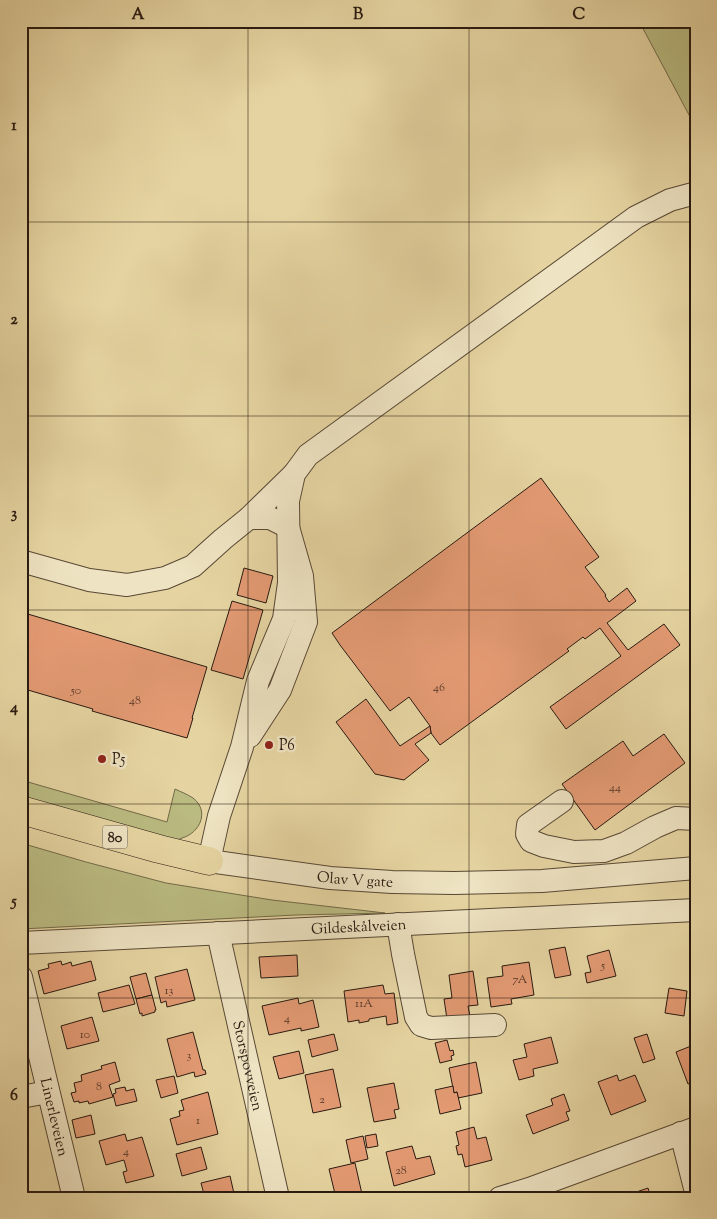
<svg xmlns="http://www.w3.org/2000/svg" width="717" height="1219" viewBox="0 0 717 1219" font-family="'Sorts Mill Goudy',serif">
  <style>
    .green { fill: #babb81; stroke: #726a49 }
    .building { fill: #e39a73; stroke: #291a11 }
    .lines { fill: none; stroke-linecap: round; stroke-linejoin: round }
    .minor-casing { stroke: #584835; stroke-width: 24 }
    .highway-casing { stroke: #291a11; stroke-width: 29 }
    .minor { stroke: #eee3c2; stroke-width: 22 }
    .highway { stroke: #e5d4a1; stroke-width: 28 }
    .grid { fill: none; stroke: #291a11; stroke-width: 1; stroke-opacity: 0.55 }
    .poi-dot { fill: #8f2418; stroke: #eee3c2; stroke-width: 2 }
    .labels { text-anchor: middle; stroke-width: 5; stroke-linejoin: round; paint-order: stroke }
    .number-label { font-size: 12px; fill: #583a2a }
    .shield { fill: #eee3c2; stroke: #645646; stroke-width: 1 }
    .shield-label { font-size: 14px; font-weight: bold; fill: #291a11 }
    .poi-label { font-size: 15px; fill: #291a11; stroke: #eee3c2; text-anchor: start }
    .street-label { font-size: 15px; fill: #291a11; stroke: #eee3c2 }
    .neatline { fill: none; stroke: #291a11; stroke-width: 2 }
    .grid-label { font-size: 16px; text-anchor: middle; font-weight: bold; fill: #291a11 }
  </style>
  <rect width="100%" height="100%" fill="#e5d4a1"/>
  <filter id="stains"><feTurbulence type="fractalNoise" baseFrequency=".004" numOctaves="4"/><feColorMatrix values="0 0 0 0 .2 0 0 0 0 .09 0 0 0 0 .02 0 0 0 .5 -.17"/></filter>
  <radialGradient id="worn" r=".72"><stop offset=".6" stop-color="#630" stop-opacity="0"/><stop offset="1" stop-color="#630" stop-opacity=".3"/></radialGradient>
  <g class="green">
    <path d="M639,21h57v107z"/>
    <path d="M21,780l146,42 8,-33c6,3 12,5 18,9 17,13 7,35 -11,40 -3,2 -8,2 -12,3l-149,-41z"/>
    <path d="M21,843l65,19 80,21 106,17 113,13 -89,2 -275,14z"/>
  </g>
  <g class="building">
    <path d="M541,478l58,79 -14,10 21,28 -1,1 4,6 18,-14 9,13 -29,22 21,27 36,-26 16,21 -114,84 -16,-22 71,-51 -21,-28 -15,11 -2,-2 -16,12 2,2 -129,94 -9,-12 -1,-7 -21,-29 -19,14 -50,-66 -8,-12z"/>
    <path d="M244,568l29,8 -7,27 -29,-8z"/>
    <path d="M232,601l31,9 -20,69 -32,-9z"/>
    <path d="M21,612l186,55 -15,51h1l-6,20 -95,-27 1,-2 -72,-21z"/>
    <path d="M366,699l34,47 30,-20 1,7 -16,11 14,16 -25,20 -29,-6 -39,-52z"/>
    <path d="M664,734l21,29 -90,67 -33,-46 61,-43 10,15z"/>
    <path d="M565,947l6,28 -16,3 -6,-28z"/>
    <path d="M609,950l7,26 -29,7 -2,-10 6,-1 -4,-16z"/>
    <path d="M297,955l1,21 -37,2 -2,-21z"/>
    <path d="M61,961l1,4 9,-3 1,4 19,-5 5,19 -52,14 -6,-23 11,-3 -1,-4z"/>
    <path d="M529,962l5,33 -23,4 1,5 -21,3 -4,-29 16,-2 -1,-10z"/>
    <path d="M187,969l8,31 -28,7 -1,-6 -5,2 -6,-26z"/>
    <path d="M473,971l5,34 -10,1 2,10 -23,3 -3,-20 8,-1 -3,-23z"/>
    <path d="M146,973l6,22 -16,4 -6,-22z"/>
    <path d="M129,985l6,19 -32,8 -5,-19z"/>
    <path d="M383,985l2,9 9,-1 4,30 -11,2 -1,-9 -17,3v2l-10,2v-3l-11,2 -4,-31z"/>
    <path d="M669,988l18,3 -3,25 -19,-3z"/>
    <path d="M152,995l4,15h-1v2l-13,4v-3l-2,1 -4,-15z"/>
    <path d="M298,998l1,6 14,-4 6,27 -18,4v-3l-32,7 -7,-29z"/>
    <path d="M92,1017l7,24 -32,8 -6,-23z"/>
    <path d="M193,1032l10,38h2l1,4 -11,3 -1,-5 -17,5 -10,-38z"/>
    <path d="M334,1034l4,16 -26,7 -4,-17z"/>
    <path d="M647,1034l8,25 -12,4 -9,-25z"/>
    <path d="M551,1037l7,26 -25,6 1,7 -15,4 -6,-20 14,-3 -3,-13z"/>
    <path d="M447,1040l3,11 3,-1 1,5 -3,1 1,4 -12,3 -5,-20z"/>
    <path d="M696,1044v37l-8,3 -12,-32z"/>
    <path d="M299,1051l5,22 -25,6 -6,-22z"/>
    <path d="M115,1062l5,19 -11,4 4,12 -24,7 -1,-3 -9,2v-2l-5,1 -3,-9 5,-1 -2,-9 8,-2 -1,-6 21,-6 -1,-3z"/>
    <path d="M476,1062l6,31 -24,5 -1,-6 -3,1 -5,-25z"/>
    <path d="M333,1069l8,38 -28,6 -8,-38z"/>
    <path d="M617,1075l2,6 16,-6 11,26 -35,14 -13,-33z"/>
    <path d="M174,1076l4,17 -17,5 -5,-18z"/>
    <path d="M394,1083l5,26 -5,1 2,8 -22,4 -7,-34z"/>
    <path d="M453,1086l1,7 3,-1 4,17 -21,5 -5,-24z"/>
    <path d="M125,1087l1,4 8,-2 3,12 -21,5 -3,-12 3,-1 -1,-4z"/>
    <path d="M208,1092l10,42 -41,11 -7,-26 10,-3 -1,-5 5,-1 -3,-10z"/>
    <path d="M564,1094l6,17 -4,1 3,8 -36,14 -7,-19 27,-10 -2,-6z"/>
    <path d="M91,1115l4,19 -19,4 -4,-18z"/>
    <path d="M474,1127l3,12 9,-2 6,23 -27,7 -3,-13 -4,1 -2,-9 3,-1 -3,-13z"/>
    <path d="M125,1134l2,7 15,-4 12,39 -28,7 -3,-11 4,-1 -3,-11 -18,5 -7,-24z"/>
    <path d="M376,1134l2,12 -11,2 -2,-12z"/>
    <path d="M363,1136l5,23 -17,4 -5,-23z"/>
    <path d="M412,1146l4,13 14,-3 5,18 -41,12 -8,-34z"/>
    <path d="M201,1147l6,22 -25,7 -6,-22z"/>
    <path d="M355,1163l7,31 -18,4h-8l-7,-29z"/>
    <path d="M230,1176l5,22h-30l-4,-15z"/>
    <path d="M648,1188l3,10h-32z"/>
    <path d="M132,1193l1,5h-19z"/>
  </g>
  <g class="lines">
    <defs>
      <g id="minor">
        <path id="s1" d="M696,193l-26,7 -34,17 -328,238 -14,19 -6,27 1,82 -5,36 -26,62 -16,66 -23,69 -10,45 121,17 62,4 62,1 88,-2 154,-13"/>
        <path d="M249,518l45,-44"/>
        <path d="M21,561l68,19 38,5 38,-7 28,-12 30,-27 26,-21h21l18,9 14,49 4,46 -26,68 -30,46"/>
        <path d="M562,801l-34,24 -1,9 4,7 13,5 30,6 30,-1 22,-8 29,-16 21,-9 20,1"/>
        <path d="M398,924l5,30 13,63 5,8 10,3 64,-3"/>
        <path id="s2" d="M218,933l60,265"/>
        <path id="s3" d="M21,943l675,-33"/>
        <path id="s4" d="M21,977l53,221"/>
        <path d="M21,1097l27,-5"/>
        <path d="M681,1133l15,59"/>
        <path d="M500,1198l29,-9 167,-61"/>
      </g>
      <path id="highway" d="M21,810l138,39 50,12"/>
    </defs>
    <use href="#minor" class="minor-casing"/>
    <use href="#highway" class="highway-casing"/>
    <use href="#minor" class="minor"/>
    <use href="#highway" class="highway"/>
  </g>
  <path class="grid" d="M248,21v1177M469,21v1177M21,222h675M21,416h675M21,610h675M21,804h675M21,998h675"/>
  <g class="poi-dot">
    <circle cx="269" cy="745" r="5"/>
    <circle cx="102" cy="759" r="5"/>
  </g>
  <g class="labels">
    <g class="number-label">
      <text x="439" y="691">46</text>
      <text x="76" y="694">50</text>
      <text x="135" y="704">48</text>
      <text x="615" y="791">44</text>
      <text x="603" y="969">5</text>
      <text x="520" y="983">7A</text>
      <text x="169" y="994">13</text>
      <text x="364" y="1007">11A</text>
      <text x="287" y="1022">4</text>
      <text x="85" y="1038">10</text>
      <text x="189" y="1059">3</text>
      <text x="99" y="1090">8</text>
      <text x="322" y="1103">2</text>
      <text x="198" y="1124">1</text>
      <text x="126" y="1155">4</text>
      <text x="401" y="1174">28</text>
    </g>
    <rect class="shield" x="102.5" y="825.5" width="25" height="23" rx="4"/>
    <g class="shield-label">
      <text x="115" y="842">80</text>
    </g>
    <g class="poi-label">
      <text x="279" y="750">P6</text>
      <text x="112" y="764">P5</text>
    </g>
    <g class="street-label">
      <text dy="5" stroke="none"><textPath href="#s1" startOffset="1041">Olav V gate</textPath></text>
      <text dy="5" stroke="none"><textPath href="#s3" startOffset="338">Gildeskålveien</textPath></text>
      <text dy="5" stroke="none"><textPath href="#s2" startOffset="136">Storspovveien</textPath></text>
      <text dy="5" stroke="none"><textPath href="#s4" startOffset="144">Linerleveien</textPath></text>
    </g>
  </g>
  <rect width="717" height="1219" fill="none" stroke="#e5d4a1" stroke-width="55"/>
  <rect x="28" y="28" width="662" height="1164" class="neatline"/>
  <g class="grid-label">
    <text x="138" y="19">A</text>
    <text x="358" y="19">B</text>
    <text x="579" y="19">C</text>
    <text x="14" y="130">1</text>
    <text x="14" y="324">2</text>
    <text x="14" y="518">3</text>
    <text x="14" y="712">4</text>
    <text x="14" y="906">5</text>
    <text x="14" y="1100">6</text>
  </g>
  <rect width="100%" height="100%" filter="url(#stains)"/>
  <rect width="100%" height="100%" fill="url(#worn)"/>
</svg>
